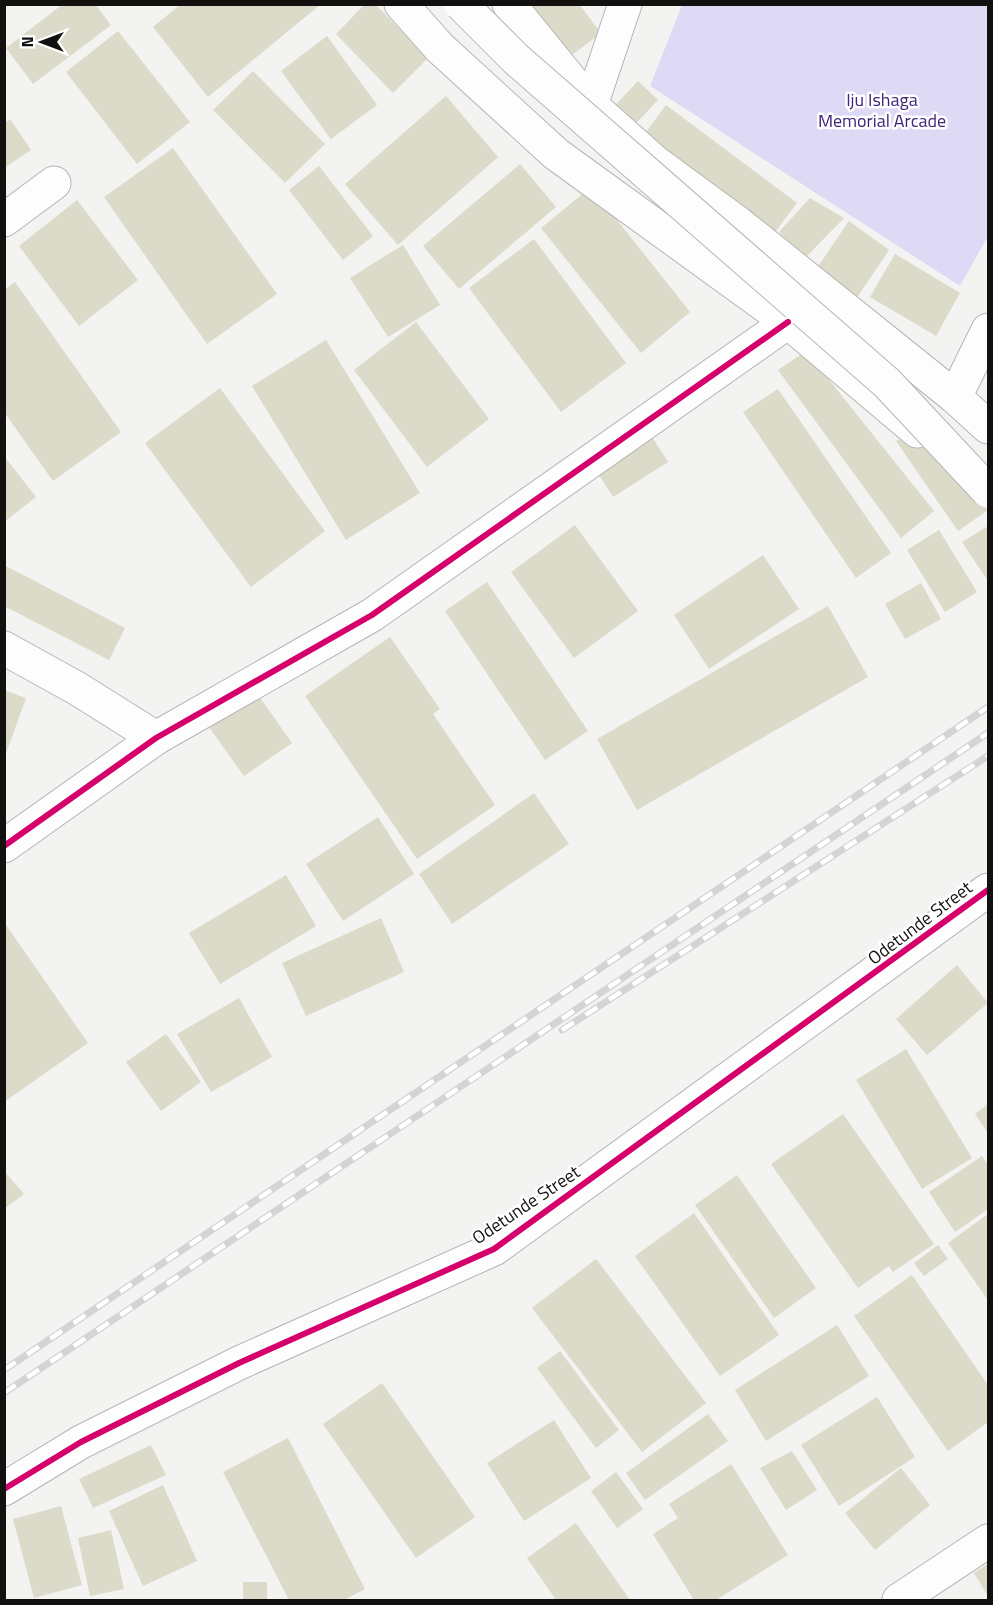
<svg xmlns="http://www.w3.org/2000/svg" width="993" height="1605" viewBox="0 0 993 1605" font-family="'Titillium Web',sans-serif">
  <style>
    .green { fill: #ded9f5 }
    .building { fill: #dcdac9 }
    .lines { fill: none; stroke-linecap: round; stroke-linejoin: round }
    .minor-casing { stroke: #b5b5b4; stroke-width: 35 }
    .minor { stroke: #fdfdfd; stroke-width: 33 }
    .rail-casing { stroke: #d4d4d4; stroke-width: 7 }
    .rail { stroke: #fff; stroke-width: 4.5; stroke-dasharray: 14; stroke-linecap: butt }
    .minor-bridge-casing { stroke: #b5b5b4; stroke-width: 35; stroke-linecap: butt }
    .minor-bridge { stroke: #fdfdfd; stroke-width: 33 }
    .cycleway-casing { stroke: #fff; stroke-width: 10 }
    .cycleway { stroke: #d6006c; stroke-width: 6 }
    .labels { text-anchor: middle; stroke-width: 5; stroke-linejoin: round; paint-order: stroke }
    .park-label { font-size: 18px; fill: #40247a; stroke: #fff }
    .street-label { font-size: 18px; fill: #121110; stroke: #fff }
  </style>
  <rect width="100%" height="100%" fill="#f3f3f2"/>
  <path class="green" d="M682,5h306v231l-28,50 -310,-200z"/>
  <g class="building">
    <path d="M63,4h32l16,21 -78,59 -27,-36z"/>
    <path d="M181,4h140l-113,93 -55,-70z"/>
    <path d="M365,4h10l53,54 -35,35 -57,-59z"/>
    <path d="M528,4h51l22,29 -33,25z"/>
    <path d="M118,31l72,91 -53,42 -71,-92z"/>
    <path d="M327,36l50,69 -46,34 -50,-68z"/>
    <path d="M253,71l72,73 -40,39 -72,-73z"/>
    <path d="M638,81l20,19 -30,32 -20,-19z"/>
    <path d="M446,96l52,61 -100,88 -53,-61z"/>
    <path d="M666,105l131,98 -24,32 -130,-99z"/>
    <path d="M10,119l21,31 -27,18v-44z"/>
    <path d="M173,148l104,146 -70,50 -103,-147z"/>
    <path d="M520,164l36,43 -97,82 -36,-43z"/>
    <path d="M319,166l54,70 -30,24 -54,-70z"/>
    <path d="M591,187l99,125 -49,41 -100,-125z"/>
    <path d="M810,198l34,20 -39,40 -26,-26z"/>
    <path d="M77,200l61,80 -59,46 -60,-80z"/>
    <path d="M849,221l40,29 -33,49 -41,-28z"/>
    <path d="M534,239l92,124 -65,49 -92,-124z"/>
    <path d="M403,245l37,60 -52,32 -38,-59z"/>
    <path d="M895,254l65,39 -24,43 -66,-39z"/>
    <path d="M15,282l106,150 -68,49 -49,-69v-122z"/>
    <path d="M416,322l73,97 -62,48 -73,-97z"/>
    <path d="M326,340l94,153 -74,47 -94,-154z"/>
    <path d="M806,351l128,160 -33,27 -123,-168z"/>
    <path d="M220,388l105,143 -74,56 -106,-144z"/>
    <path d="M778,389l113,164 -35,25 -113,-166z"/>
    <path d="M651,435l17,27 -55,35 -17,-27z"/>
    <path d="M910,435l78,75 -30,21 -62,-90z"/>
    <path d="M4,456l32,41 -32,25z"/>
    <path d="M575,525l63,86 -64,47 -63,-86z"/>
    <path d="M988,526v55l-26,-39z"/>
    <path d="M939,530l38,62 -32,20 -38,-62z"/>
    <path d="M763,555l36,54 -90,60 -35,-54z"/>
    <path d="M4,565l121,63 -16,32 -105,-54z"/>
    <path d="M487,582l101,149 -43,29 -100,-149z"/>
    <path d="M921,583l20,36 -36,20 -20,-35z"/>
    <path d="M828,606l40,71 -231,133 -40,-71z"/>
    <path d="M390,637l50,72 -7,5 62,91 -78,54 -112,-163z"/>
    <path d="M254,689l38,54 -48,33 -38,-53z"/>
    <path d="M4,690l22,8 -21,58h-1z"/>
    <path d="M534,793l35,51 -117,80 -33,-50z"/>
    <path d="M378,817l36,57 -71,47 -37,-57z"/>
    <path d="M286,875l30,51 -96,58 -31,-51z"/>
    <path d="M381,918l23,54 -98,44 -24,-53z"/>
    <path d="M4,922l84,121 -84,59z"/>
    <path d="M957,965l31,38 -61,52 -31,-36z"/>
    <path d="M239,998l33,59 -61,35 -34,-58z"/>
    <path d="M166,1034l35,48 -40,29 -35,-49z"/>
    <path d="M906,1049l66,109 -50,31 -66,-109z"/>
    <path d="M988,1104v29l-13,-19z"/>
    <path d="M843,1114l91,130 -41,28 -4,-6 -31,22 -87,-124z"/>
    <path d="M982,1156l6,9v44l-33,23 -26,-40z"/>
    <path d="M4,1171l20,23 -20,15z"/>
    <path d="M737,1175l79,113 -42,30 -79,-113z"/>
    <path d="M694,1213l85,122 -59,41 -85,-120z"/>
    <path d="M988,1214v86l-40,-57z"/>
    <path d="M938,1245l10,14 -24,17 -10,-13z"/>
    <path d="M596,1259l110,144 -64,49 -110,-144z"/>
    <path d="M912,1275l76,110v37l-40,29 -94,-135z"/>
    <path d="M837,1325l32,51 -103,65 -31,-51z"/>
    <path d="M560,1351l59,79 -23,18 -59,-80z"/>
    <path d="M382,1383l93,134 -59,41 -93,-134z"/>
    <path d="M877,1397l38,60 -76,49 -38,-61z"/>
    <path d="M708,1414l20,27 -83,59 -19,-27z"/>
    <path d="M554,1420l37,58 -67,43 -37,-58z"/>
    <path d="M288,1438l77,151 -21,11h-55l-66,-128z"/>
    <path d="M151,1445l15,30 -73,33 -14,-29z"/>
    <path d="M792,1451l25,39 -31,20 -26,-42z"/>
    <path d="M731,1464l57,91 -72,45h-22l-41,-66 25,-16 -9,-14z"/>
    <path d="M901,1468l29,37 -55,45 -30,-37z"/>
    <path d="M616,1472l27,37 -26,19 -26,-37z"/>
    <path d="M163,1485l34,76 -54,25 -34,-75z"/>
    <path d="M61,1506l21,79 -48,13 -21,-79z"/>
    <path d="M576,1523l54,77h-74l-29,-42z"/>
    <path d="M111,1530l13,59 -34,7 -12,-58z"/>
    <path d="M988,1564v32l-14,-23z"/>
    <rect x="243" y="1582" width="24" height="18"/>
  </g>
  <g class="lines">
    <defs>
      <g id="minor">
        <path d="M401,4l39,44 116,106 232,168 129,109"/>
        <path d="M509,4l82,101 64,57 83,61 217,174 33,30"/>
        <path d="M591,105l34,-101"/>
        <path d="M4,220l50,-37"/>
        <path d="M955,397l33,-67"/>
        <path d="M4,648l74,41 78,49"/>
        <path d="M4,846l152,-108 216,-123 416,-293"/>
        <path d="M4,1489l77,-47 158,-79 255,-114 494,-359"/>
        <path d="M899,1600l89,-59"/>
      </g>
    </defs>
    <use href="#minor" class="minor-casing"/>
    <use href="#minor" class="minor"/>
    <defs>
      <g id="rail">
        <path d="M562,1030l426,-274"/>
        <path d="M4,1370l984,-663"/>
        <path d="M4,1393l984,-660"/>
      </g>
    </defs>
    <use href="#rail" class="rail-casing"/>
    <use href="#rail" class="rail"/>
    <defs>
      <path id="minor-bridge" d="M461,4l55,55 371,324 101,108"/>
    </defs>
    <use href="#minor-bridge" class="minor-bridge-casing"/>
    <use href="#minor-bridge" class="minor-bridge"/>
    <defs>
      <g id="cycleway">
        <path d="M4,846l152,-108 216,-123 416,-293"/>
        <path d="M4,1489l77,-47 158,-79 255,-114 494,-359"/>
      </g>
    </defs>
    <use href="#cycleway" class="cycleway-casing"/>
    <use href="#cycleway" class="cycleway"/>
  </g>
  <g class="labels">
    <g class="park-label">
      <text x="882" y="106">Iju Ishaga<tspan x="882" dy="21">Memorial Arcade</tspan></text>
    </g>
    <g class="street-label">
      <text transform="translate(920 923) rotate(-37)" y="6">Odetunde Street</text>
      <text transform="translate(526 1205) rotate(-34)" y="6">Odetunde Street</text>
    </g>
  </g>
  <rect width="993" height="1605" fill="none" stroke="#121110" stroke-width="12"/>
  <g transform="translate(42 42) rotate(270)" stroke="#ffffff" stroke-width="4.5" paint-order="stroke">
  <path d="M0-4.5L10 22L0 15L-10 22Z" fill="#121110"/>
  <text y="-9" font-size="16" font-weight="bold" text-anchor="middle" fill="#121110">N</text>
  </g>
</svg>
